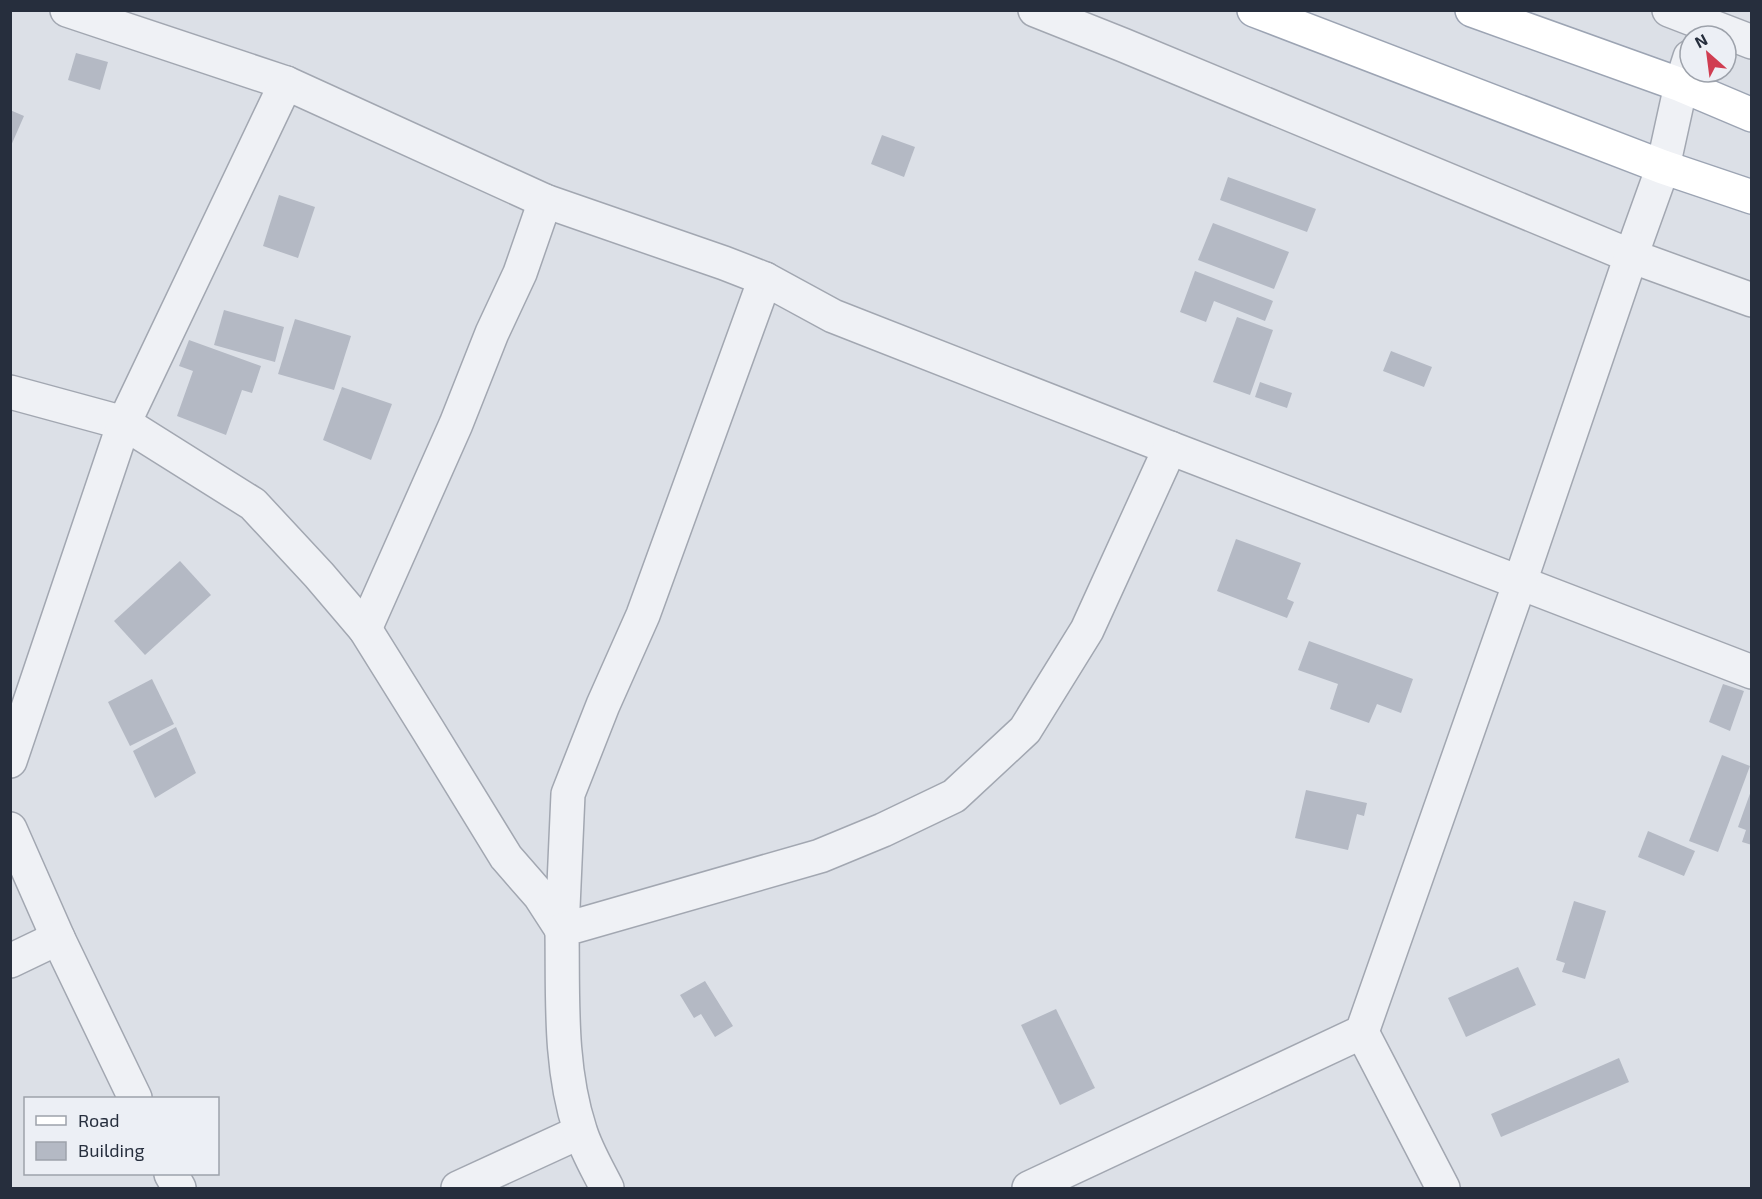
<svg xmlns="http://www.w3.org/2000/svg" width="1762" height="1199" viewBox="0 0 1762 1199" font-family="'Exo 2',sans-serif">
  <style>
    .building { fill: #b4b9c4 }
    .lines { fill: none; stroke-linecap: round; stroke-linejoin: round }
    .minor-casing { stroke: #a2a7b1; stroke-width: 36 }
    .major-casing { stroke: #9ca4b3; stroke-width: 36 }
    .minor { stroke: #eff1f5; stroke-width: 33 }
    .major { stroke: #fff; stroke-width: 33 }
  </style>
  <rect width="100%" height="100%" fill="#dce0e7"/>
  <g class="building">
    <path d="M76,53l32,9 -8,28 -32,-10z"/>
    <path d="M10,110l14,6 -14,32z"/>
    <path d="M882,135l33,12 -11,30 -33,-13z"/>
    <path d="M1228,177l88,32 -9,23 -87,-32z"/>
    <path d="M279,195l36,12 -17,51 -35,-12z"/>
    <path d="M1213,223l76,29 -15,37 -76,-29z"/>
    <path d="M1195,271l78,30 -8,20 -51,-20 -8,21 -26,-10z"/>
    <path d="M224,310l60,17 -9,35 -61,-17z"/>
    <path d="M1237,317l36,13 -23,65 -37,-13z"/>
    <path d="M295,319l56,17 -17,54 -56,-16z"/>
    <path d="M189,340l72,26 -9,27 -10,-3 -16,45 -49,-19 16,-45 -14,-5z"/>
    <path d="M1391,351l41,16 -8,20 -41,-16z"/>
    <path d="M1260,382l32,11 -5,15 -32,-11z"/>
    <path d="M342,387l50,17 -21,56 -48,-20z"/>
    <path d="M1236,539l65,24 -14,36 7,3 -7,16 -70,-27z"/>
    <path d="M180,561l31,34 -66,60 -31,-34z"/>
    <path d="M1309,641l104,38 -12,34 -24,-9 -8,19 -39,-14 8,-25 -40,-14z"/>
    <path d="M152,679l22,45 -44,22 -22,-44z"/>
    <path d="M1723,684l21,7 -14,40 -21,-9z"/>
    <path d="M176,727l20,46 -41,25 -22,-47z"/>
    <path d="M1722,755l28,11 -32,86 -29,-11z"/>
    <path d="M1752,788v57l-10,-3 4,-12 -8,-3z"/>
    <path d="M1306,790l61,13 -3,13 -7,-2 -9,36 -53,-12z"/>
    <path d="M1648,831l47,20 -11,25 -46,-19z"/>
    <path d="M1574,901l32,10 -21,68 -23,-7 3,-9 -9,-3z"/>
    <path d="M1518,967l18,38 -70,32 -18,-39z"/>
    <path d="M705,981l28,45 -18,11 -14,-23 -7,4 -14,-23z"/>
    <path d="M1056,1009l39,79 -35,17 -39,-80z"/>
    <path d="M1619,1058l10,24 -128,55 -10,-23z"/>
  </g>
  <g class="lines">
    <defs>
      <g id="minor">
        <path d="M67,10l219,73 259,118 179,62 41,16 68,37 337,132 582,224"/>
        <path d="M1035,10l88,35 508,211 121,44"/>
        <path d="M1669,10l83,32"/>
        <path d="M10,392l114,31 129,81 66,71 46,54 63,101 78,127 34,39 22,34"/>
        <path d="M365,629l91,-205 36,-91 28,-60 25,-72"/>
        <path d="M10,761l114,-338 162,-340"/>
        <path d="M10,829l48,109 77,160"/>
        <path d="M562,930l6,-136 35,-89 40,-90 122,-336"/>
        <path d="M10,961l48,-23"/>
        <path d="M1362,1032l81,156"/>
        <path d="M171,1174l8,14"/>
        <path d="M458,1188l122,-56"/>
        <path d="M607,1188c-9,-18 -21,-38 -27,-58 -21,-64 -17,-133 -18,-200l258,-74 63,-26 71,-34 71,-66 62,-100 83,-182"/>
        <path d="M1029,1188l333,-156 158,-450 111,-326 32,-89 18,-82 9,-28"/>
      </g>
      <g id="major">
        <path d="M1254,10l409,157 89,30"/>
        <path d="M1472,10l209,75 71,30"/>
      </g>
    </defs>
    <use href="#minor" class="minor-casing"/>
    <use href="#major" class="major-casing"/>
    <use href="#minor" class="minor"/>
    <use href="#major" class="major"/>
  </g>
  <rect width="1762" height="1199" fill="none" stroke="#262e3d" stroke-width="24"/>
  <rect x="24" y="1097" width="195" height="78" fill="#eceff5" stroke="#9da2ab" stroke-width="1.5"/>
  <rect x="36" y="1116" width="30" height="9" fill="#ffffff" stroke="#9da2ab" stroke-width="1.5"/>
  <text x="78" y="1127" font-size="18" fill="#262e3d">Road</text>
  <rect x="36" y="1142" width="30" height="18" fill="#b4b9c4" stroke="#9da2ab" stroke-width="1.5"/>
  <text x="78" y="1157" font-size="18" fill="#262e3d">Building</text>
  <g transform="translate(1708 54) rotate(332)"><circle r="28" fill="#eceff5" stroke="#9da2ab" stroke-width="1.5"/>
  <path d="M0-4.5L10 22L0 15L-10 22Z" fill="#d03d51"/>
  <text y="-9" font-size="16" font-weight="bold" text-anchor="middle" fill="#262e3d">N</text>
  </g>
</svg>
